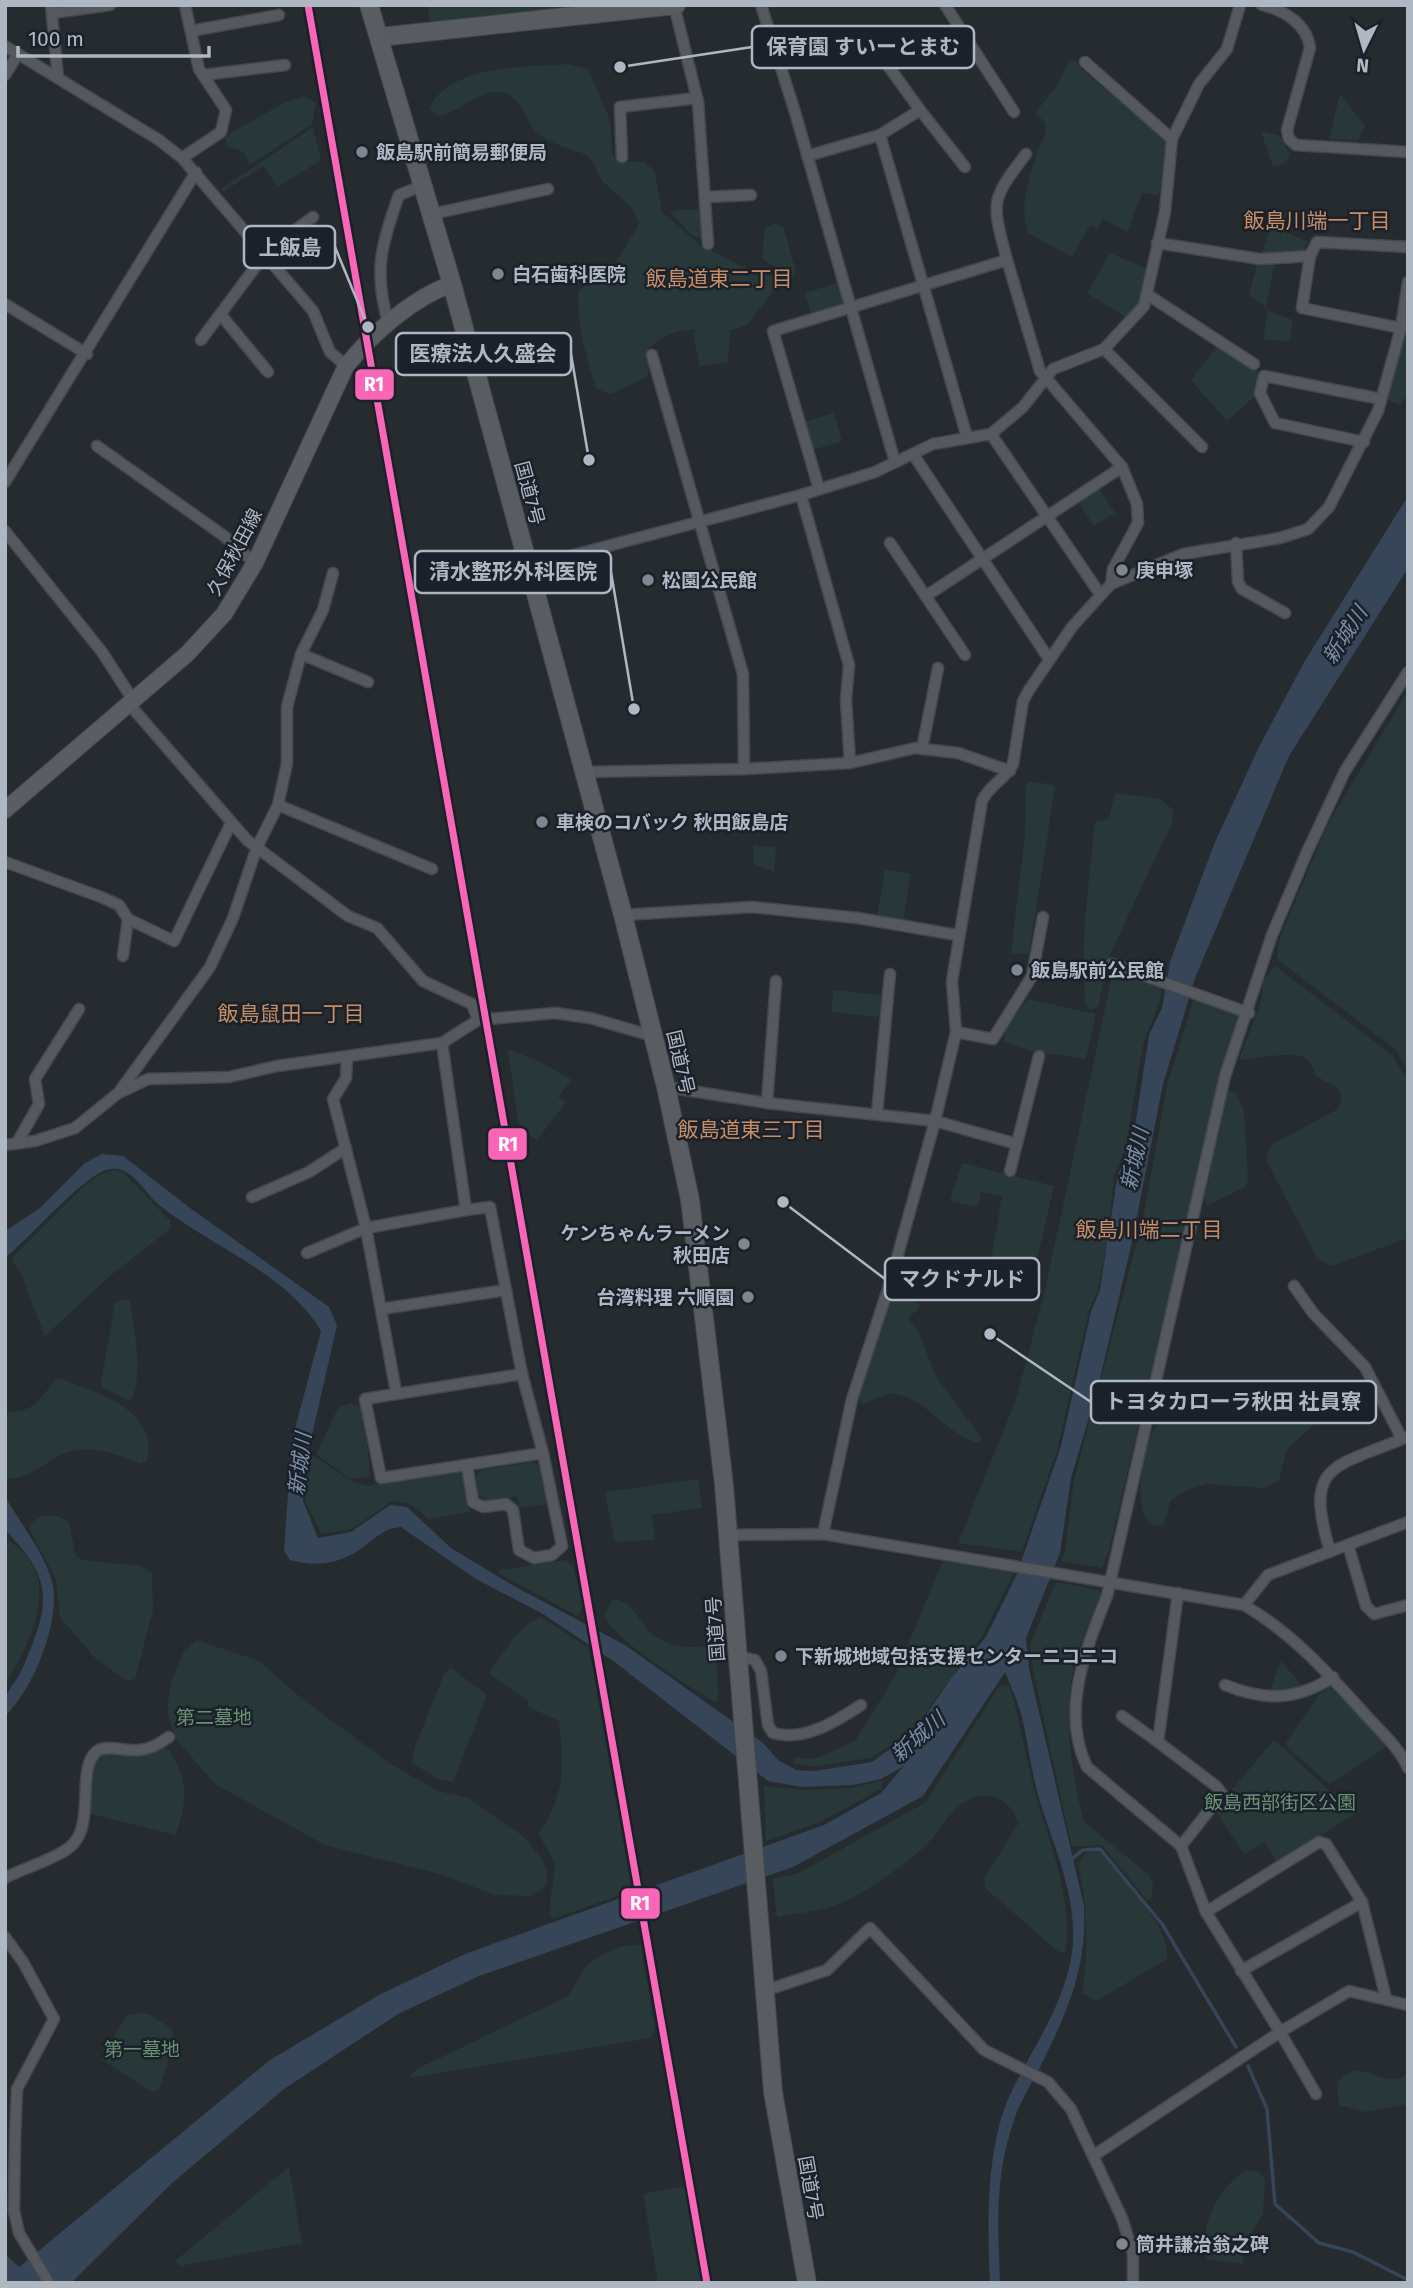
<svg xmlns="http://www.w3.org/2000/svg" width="1413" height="2288" viewBox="0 0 1413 2288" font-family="'Fira Sans','Noto Sans JP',sans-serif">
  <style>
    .green { fill: #283839 }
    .water { fill: #374558 }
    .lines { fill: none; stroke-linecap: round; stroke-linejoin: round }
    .stream { stroke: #374558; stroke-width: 3.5 }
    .minor-casing { stroke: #44474b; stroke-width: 13 }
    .secondary-casing { stroke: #44474b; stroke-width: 18 }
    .primary-casing { stroke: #43474d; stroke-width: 20 }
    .trunk-casing { stroke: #42474c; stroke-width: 20 }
    .minor { stroke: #55595f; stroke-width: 10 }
    .secondary { stroke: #5a5d64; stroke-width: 16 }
    .primary { stroke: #585b60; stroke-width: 18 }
    .trunk { stroke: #595c60; stroke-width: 18 }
    .rail-1-casing { stroke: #1b212a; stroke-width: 12 }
    .rail-1 { stroke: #fa66b7; stroke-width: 7 }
    .poi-dot { fill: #7f868f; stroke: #1b212a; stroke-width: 2.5 }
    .labels { text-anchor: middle; stroke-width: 5; stroke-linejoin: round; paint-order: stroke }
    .poi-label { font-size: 19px; font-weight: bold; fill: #afb7c2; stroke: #1b212a; text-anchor: start }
    .street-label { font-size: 19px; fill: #afb7c2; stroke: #1b212a }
    .park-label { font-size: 19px; fill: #6a9072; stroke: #1b212a }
    .neighbourhood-label { font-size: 21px; fill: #c78e65; stroke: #1b212a }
    .water-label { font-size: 21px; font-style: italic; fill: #7b8ea8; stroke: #1b212a }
    .leader { fill: none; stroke: #afb7c2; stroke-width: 2.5 }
    .callout-dot { fill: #afb7c2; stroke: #1b212a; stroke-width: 2.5 }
    .callout { fill: #1b212a; stroke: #afb7c2; stroke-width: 2.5 }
    .callout-label { font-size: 21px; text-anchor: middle; font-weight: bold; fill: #afb7c2 }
    .line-badge { stroke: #1b212a; stroke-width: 2.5 }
    .badge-label { font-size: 19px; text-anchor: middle; font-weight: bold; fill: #fff }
  </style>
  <rect width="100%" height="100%" fill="#262b30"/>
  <g class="green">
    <path d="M428,5h161l-157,17 -3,-2z"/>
    <path d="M1074,60l9,11 84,68 -8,57 -17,-3 -15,39 -24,-13 -6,10 -7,-4 -18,32 -44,-24c-11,-34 5,-70 18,-101v-9l-11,-10 21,-26 13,-26z"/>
    <path d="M569,64l19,5 22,51 2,33 6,8 27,1 10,10 7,40 38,33 48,24h31l3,5c-5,19 -24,33 -34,50 -32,18 -60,-10 -98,23l-2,29 -37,18 -15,-5c-9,-31 -21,-66 -17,-99l25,-16 13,-13 22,-37c-6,-22 -24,-28 -37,-44 -7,-9 -7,-20 -18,-26 -15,-6 -31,-9 -44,-19 -14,-10 -16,-34 -33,-41 -24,-10 -49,21 -70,22l-7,-8c18,-44 99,-41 139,-44z"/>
    <path d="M1340,94l25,32 -7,15 -29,-2z"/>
    <path d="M304,96l12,7 -4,21 -59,39h-5c-3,-14 -8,-13 -21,-16l-2,-9 6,-5 51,-29z"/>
    <path d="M313,127l8,33 -43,27 -15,-21 -40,26 -2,-3z"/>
    <path d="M1261,131l19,5 10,18 -5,9 -12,4z"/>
    <path d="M700,209l3,30 -12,-4 -21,-24z"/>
    <path d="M776,223l8,5 12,45 -4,4 -30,-18 3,-31z"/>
    <path d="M1271,225l37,17 -5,9 -41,3z"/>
    <path d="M1110,253l38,16 -8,33 -13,16 -40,-25z"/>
    <path d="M1275,263l-9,44 -17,-12 8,-31z"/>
    <path d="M837,283l6,20 -32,10 -6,-20z"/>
    <path d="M1268,311l25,9 -4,22 -26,-3z"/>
    <path d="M701,329l29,2 -2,31 -28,4 -7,-33z"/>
    <path d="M1404,340l4,1v53l-8,11 -13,-6z"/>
    <path d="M1219,344l39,26 -3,26 -28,25 -36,-41z"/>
    <path d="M834,413l8,28 -29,9 -8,-28z"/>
    <path d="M1099,488l16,25 -21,13 -16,-25z"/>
    <path d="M1408,691v379l-13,-21 -118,-90 2,-19 48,-114z"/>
    <path d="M1029,782l21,2 5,3 -26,167 -18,-1 14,-119 1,-49z"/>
    <path d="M1115,793l45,6 13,11 -1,13 -63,133 -11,51 -7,3 -5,-4c-7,-60 3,-119 8,-179l1,-5 14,-3z"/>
    <path d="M753,845l23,2 -2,25 -20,-8z"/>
    <path d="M885,870l26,4 -8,47 -26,-4z"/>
    <path d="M1275,966l117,89 16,25v158l-77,28 -14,-8 -49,-94 -2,-10 7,-10 65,-35 4,-10 -3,-10 -23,-13c-2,-4 -4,-12 -8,-16 -11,-11 -53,-1 -69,0l21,-55 4,-26z"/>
    <path d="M1113,971l49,17c-2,22 -13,36 -19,57l-18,105 -11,25 -7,71 -9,43 -9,21 -32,140 -35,102 -64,-9 59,-146 29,-111z"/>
    <path d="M834,990l48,5 -2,22 -49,-5z"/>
    <path d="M1194,998l49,18 -23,61 -111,474 -7,17 -41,-7 4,-9 9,-72 69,-261 24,-133z"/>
    <path d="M1028,999l68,15 -10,45 -56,-8 -26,-9 1,-13z"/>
    <path d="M508,1049l32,13 32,18 -14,17 8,5 -29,38 -18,-12z"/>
    <path d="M1228,1091l8,2 8,18 4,69 -3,7 -39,19 -2,-7z"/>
    <path d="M962,1163l92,23 -20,87 -44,-7 12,-70 -21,-4 -3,15 -28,-6z"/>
    <path d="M112,1170l11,2 47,49v8l-59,46 -66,61 -24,-62 -9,-13 2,-5 69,-69 13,-10z"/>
    <path d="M903,1296l16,8 -1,5 -10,9 12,17 15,40 47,64 -2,4c-30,-5 -52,-42 -80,-48 -14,-4 -26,6 -38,9l-5,-11 30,-87 4,-8z"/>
    <path d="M124,1299l6,1c4,28 14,76 1,101l-28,-13 -2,-5 14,-80z"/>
    <path d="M58,1378c38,14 102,32 89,83l-7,3c-22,-10 -51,-20 -75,-11 -18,7 -41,30 -60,25v-65c35,-3 31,-13 53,-35z"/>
    <path d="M1286,1383l20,7 21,23 -40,36 -8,31 -15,8 -57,-4 -20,6 -16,10 -8,25c-37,11 -21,-88 -6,-99 8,-6 57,-6 73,-12 20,-7 38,-21 56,-31z"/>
    <path d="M350,1403l14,5 6,69 -20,2 -34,-25 22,-46z"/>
    <path d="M314,1456l37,25 17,5 90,-15 7,9 5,32 -41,7 -19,-15 -18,-3 -40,28 -31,5 -16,-34 4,-40z"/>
    <path d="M533,1462l7,4 7,38 -27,4 -3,-12 -31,5 -8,-6 -2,-19 6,-6z"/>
    <path d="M698,1479l4,29 -50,7 3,25 -40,2 -10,-50z"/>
    <path d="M41,1516h18l10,7 7,33 6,4 59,6 11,7 1,37 -18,69 -8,2 -32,-23 -35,-41 -4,-38 -26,-48 1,-8z"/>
    <path d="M5,1537c8,7 18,14 24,23 26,36 -3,92 -24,124z"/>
    <path d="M565,1560l8,6 10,41 -5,9 -80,-43 1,-3z"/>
    <path d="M943,1561l71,12 -32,63 -71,97 -41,25 -58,9 -19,-4 1,-5h23l38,-17 39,-63z"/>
    <path d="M1056,1582l42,8 3,5c-9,23 -21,47 -27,71 -11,50 -3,108 10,156l66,54 3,9 -2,14 -4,1 -45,-55 -28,2 -3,-4 -37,-168 -4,-31z"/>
    <path d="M613,1599c23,2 27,29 45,39 23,13 32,7 53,10l6,7 1,45 -3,2c-22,-13 -106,-65 -110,-87z"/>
    <path d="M541,1617l48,31 43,243 -80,28c-7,-14 5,-39 2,-56 -2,-10 -12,-19 -15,-30 27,-39 25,-68 20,-112l-30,-14 -1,-6 -39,-28c14,-19 29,-48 52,-56z"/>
    <path d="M197,1640l62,21 42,37 91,67 46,26 30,7 55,38 19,23 5,13 -1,13 -14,11 -37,-1 -55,-21 -115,-29 -110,-61 -39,-45 -9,-27 4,-30 13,-31z"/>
    <path d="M1281,1661l24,28 -36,4z"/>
    <path d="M451,1668l36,27 -34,87 -15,-3 -26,-16 3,-16 29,-73z"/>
    <path d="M1009,1685c12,36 16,74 27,110 15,53 36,101 30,157h-7l-74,-64v-11l33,-53c-3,-17 -21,-32 -39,-28 -29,7 -37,36 -58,54 -21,18 -65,50 -91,57 -17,5 -35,7 -53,10l-4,-38 26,-6 127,-71 70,-111 5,-5z"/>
    <path d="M1330,1687l57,59 -57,38 -42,-36 -2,-5 34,-50z"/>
    <path d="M1274,1740l81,74 -78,48 -12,-20 -21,12 -29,-44z"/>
    <path d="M162,1748l7,2c20,31 18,51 7,85l-89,-22 5,-49 8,-12z"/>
    <path d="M880,1781h4l-3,8 -61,33 -54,19 -2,-55 42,4 48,-2z"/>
    <path d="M1100,1851c20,28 71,73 67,108l-71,42 -14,-8c7,-46 6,-85 -4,-130l8,-10z"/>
    <path d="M641,1945l14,84 -4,9 -242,40 8,-9 151,-73 18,-30 12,-9 24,-11z"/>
    <path d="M137,2013l12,1 23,15 2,13 -15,48 -7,2 -51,-33 26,-44z"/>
    <path d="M1408,2063v41l-43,8 -26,-7 -2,-22c24,-29 41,5 67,-6z"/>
    <path d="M289,2167l13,76 -122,23 -5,-5z"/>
    <path d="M1245,2170l13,2 7,7 -2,35 -17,27 -4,23 -35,-5c-9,-33 11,-69 38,-89z"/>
    <path d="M685,2186l17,97h-44l-15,-89z"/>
  </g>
  <g class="water">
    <path d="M1408,496v72l-119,188 -94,222 -32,106 -31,158 -34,145 -27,91 -11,75 -34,85 3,31 55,237c3,61 -15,103 -42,157 -9,19 -21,36 -28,57 -20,59 -16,103 -14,163h-10c-3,-56 -4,-137 20,-188 21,-45 52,-87 61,-136 10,-57 -17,-111 -33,-164 -7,-26 -10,-52 -16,-78 -4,-15 -11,-30 -17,-45l-82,124 -130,71 -314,109 -81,38 -114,75 -113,95 -100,99h-66v-29l14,13 251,-207 109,-65 86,-41 359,-129 57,-32 23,-27 -23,13 -28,6 -51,2 -34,-6 -152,-118 -73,-49 -67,-35 -75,-52c-15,1 -22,8 -34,17 -23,19 -48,24 -77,16l-6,-9 8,-111 29,-109c-33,-57 -111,-85 -162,-126 -15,-13 -27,-39 -49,-36 -24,3 -82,71 -105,89v-27l34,-22 46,-46 17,-9 21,2 67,52 139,99 8,18 -33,145 -1,31 15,37 33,-6 39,-27 17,2 44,41 61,37 113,60 138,98 15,17 18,10 18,1 58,-9 43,-31 37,-54 34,-40 31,-63 44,-128 30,-134 9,-22 17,-111 18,-53 14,-91 13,-27 8,-46 45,-120 44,-95 44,-83z"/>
    <path d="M5,1496c15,27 38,55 47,85 10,38 -19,109 -47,135 0,-32 7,-24 18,-49 27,-63 32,-86 -18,-137z"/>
  </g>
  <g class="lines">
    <g class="stream">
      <path d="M1070,1860l13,-10 17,-1 62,75 74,123"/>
      <path d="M1248,2066l19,43 8,95 44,39 34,9 55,28"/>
    </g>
    <defs>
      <g id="minor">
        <path d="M51,5l7,73"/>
        <path d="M674,5l24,97 10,142"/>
        <path d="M761,5l34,107 100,350"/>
        <path d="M945,5l69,107"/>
        <path d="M1262,5c22,5 45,19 48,43l-23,82 2,9 7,6 112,7"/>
        <path d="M52,13l58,-8"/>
        <path d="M191,31l88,-16"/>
        <path d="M5,46l154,94 23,18 131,153 17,41 16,14"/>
        <path d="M1085,62l87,77"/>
        <path d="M5,75l13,-21"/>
        <path d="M203,75l82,-10"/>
        <path d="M920,110l45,57"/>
        <path d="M880,135l40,-25 -39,-54"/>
        <path d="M807,156l73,-21 87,302"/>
        <path d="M622,157l-2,-50 77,-9"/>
        <path d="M182,158l39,-26 5,-22 -27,-41 -14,-64"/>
        <path d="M705,197l46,-2"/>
        <path d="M432,214l116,-25"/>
        <path d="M1157,243l103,16 50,-3 -8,52 99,20"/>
        <path d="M1310,256l7,-14 91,5"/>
        <path d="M1007,260c-15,-58 -18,-58 19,-106"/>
        <path d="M1148,295l106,69"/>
        <path d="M5,304l82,50"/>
        <path d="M221,315l47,57"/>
        <path d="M389,325c-16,-52 -8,-80 10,-130l25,-10"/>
        <path d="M201,340l67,-90 45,-33"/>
        <path d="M1104,349l98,98"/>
        <path d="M652,355l91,319 1,95"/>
        <path d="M991,434l109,160"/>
        <path d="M1364,442l-89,-19 -15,-30 4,-17 117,23"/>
        <path d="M97,446l127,90 31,27"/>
        <path d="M913,454l136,205"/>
        <path d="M5,482l191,-310"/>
        <path d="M819,489l-46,-158 234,-71 33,111 82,96 15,37 1,19 -25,46 -2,15"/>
        <path d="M801,495l48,170 -3,35 4,63"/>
        <path d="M5,531l97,121 31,48"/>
        <path d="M890,543l75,112"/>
        <path d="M1236,543l2,39 4,7 43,24"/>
        <path d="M528,567l273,-72 74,-23 58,-28 58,-10 32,-27 30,-38 51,-20 40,-43 21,-94 7,-73 27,-55 28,-35 13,-44"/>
        <path d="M926,596l196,-129"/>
        <path d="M301,654l22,-44 10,-37"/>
        <path d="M1408,672l-63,99 -38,81 -35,83 -47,141 -118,520c-21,53 -47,115 -20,171l94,79 25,66 74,120 69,-41 59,14"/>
        <path d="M129,704l118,136 101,76 29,12 46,53 49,23 6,16"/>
        <path d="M922,749l16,-81"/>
        <path d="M583,772l161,-3 106,-6 65,-15 43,5 52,18"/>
        <path d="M278,805l154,64"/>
        <path d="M5,862l96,35 18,8 9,14 46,22 57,-118"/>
        <path d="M623,915l129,-8 106,11 99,17"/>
        <path d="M123,956l5,-37"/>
        <path d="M1112,964l137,49"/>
        <path d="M956,1032l37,7 39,-63 11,-59"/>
        <path d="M347,1058l-1,20 -13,21 33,129 30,164"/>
        <path d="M666,1087l101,16 168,18 82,23"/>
        <path d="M119,1092l91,-125 23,-49 24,-71 21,-42 9,-42v-56l14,-53 67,28"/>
        <path d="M767,1103l9,-122"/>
        <path d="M877,1114l13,-140"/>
        <path d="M17,1143l22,-39 -4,-25 44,-70"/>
        <path d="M5,1145l30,-4 40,-13 42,-34 31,-15 81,-2 48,-11 165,-23 36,-23 77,-7 35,5 63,18"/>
        <path d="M1010,1171l29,-115"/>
        <path d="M252,1197l57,-25 37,-24"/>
        <path d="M466,1210l24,-3 32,167 21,79 19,93 -10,9 -18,3 -15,-8 -6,-40 -7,-6 -23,3 -10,-5 -6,-36"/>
        <path d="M307,1253l59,-25 100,-18 -24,-167"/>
        <path d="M890,1283l29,7 27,-11 34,-5"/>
        <path d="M1294,1286l19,27 52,54 37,72"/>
        <path d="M381,1309l125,-19"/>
        <path d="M522,1374l-157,25 16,79 162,-25"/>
        <path d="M823,1534l29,-135 38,-116 45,-162 21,-89 -4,-51 30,-180c7,-16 24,-22 31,-37l10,-63 6,-11 43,-63 39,-43 72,-30 97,-16 28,-9 21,-22 49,-96 23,-83 7,-46"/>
        <path d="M728,1535l95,-1 421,71c48,28 83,67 120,108 15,17 35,34 44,55"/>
        <path d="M1348,1545l18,61 8,8 34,-9"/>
        <path d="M1330,1551c-27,-89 4,-83 77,-114"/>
        <path d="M1178,1593l-20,149 58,44 6,8 -41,52"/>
        <path d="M1244,1605l24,-30 140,-53"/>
        <path d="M738,1656l17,4 6,11 7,54 5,8c31,9 64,-12 88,-28"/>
        <path d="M1225,1685c40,16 71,16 108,-8"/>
        <path d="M1122,1716l36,26"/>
        <path d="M5,1878c18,-10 55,-20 68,-34 22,-23 3,-76 24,-93 10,-7 31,1 43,-1 11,-1 20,-7 29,-13"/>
        <path d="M1206,1912l113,-70 7,2 36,58 24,96"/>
        <path d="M5,1937l18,25 31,57 -37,70 -2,47 -1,75 5,22 30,50"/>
        <path d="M1241,1971l121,-69"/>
        <path d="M767,1990l60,-20 43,-42 114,122 64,32 23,27 51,109 11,36v29"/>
        <path d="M1093,2156l187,-124 36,62"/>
      </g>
      <path id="secondary" d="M5,810l182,-156 37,-40 31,-51 91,-197c27,-33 66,-68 106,-82"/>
      <path id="primary" d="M380,37l296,-32"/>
      <path id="trunk" d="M369,5l83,279 171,631 43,172 24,113 34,285 49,607 34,191"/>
    </defs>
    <use href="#minor" class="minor-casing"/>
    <use href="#secondary" class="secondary-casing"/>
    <use href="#primary" class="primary-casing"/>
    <use href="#trunk" class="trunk-casing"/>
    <use href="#minor" class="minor"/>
    <use href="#secondary" class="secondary"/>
    <use href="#primary" class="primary"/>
    <use href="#trunk" class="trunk"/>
    <defs>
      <path id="rail-1" d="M308,5l399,2278"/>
    </defs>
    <use href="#rail-1" class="rail-1-casing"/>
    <use href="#rail-1" class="rail-1"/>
  </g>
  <g class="poi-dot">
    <circle cx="362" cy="152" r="7"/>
    <circle cx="498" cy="274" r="7"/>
    <circle cx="1122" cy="570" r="7"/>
    <circle cx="648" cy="580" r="7"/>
    <circle cx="542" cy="822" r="7"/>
    <circle cx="1017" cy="970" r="7"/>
    <circle cx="744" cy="1244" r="7"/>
    <circle cx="748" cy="1297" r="7"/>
    <circle cx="781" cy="1656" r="7"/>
    <circle cx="1122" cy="2244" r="7"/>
  </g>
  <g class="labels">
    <g class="poi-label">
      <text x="376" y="159">飯島駅前簡易郵便局</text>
      <text x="512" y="281">白石歯科医院</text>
      <text x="1136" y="577">庚申塚</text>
      <text x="662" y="587">松園公民館</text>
      <text x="556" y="829">車検のコバック 秋田飯島店</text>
      <text x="1031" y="977">飯島駅前公民館</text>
      <text x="730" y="1240" text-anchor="end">ケンちゃんラーメン<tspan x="730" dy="22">秋田店</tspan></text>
      <text x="734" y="1304" text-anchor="end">台湾料理 六順園</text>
      <text x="795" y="1663">下新城地域包括支援センターニコニコ</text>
      <text x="1136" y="2251">筒井謙治翁之碑</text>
    </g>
    <g class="street-label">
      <text transform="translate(530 493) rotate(75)" y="7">国道7号</text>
      <text transform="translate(234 552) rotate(-62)" y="7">久保秋田線</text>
      <text transform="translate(681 1062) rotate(77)" y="7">国道7号</text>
      <text transform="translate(715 1629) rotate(-94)" y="7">国道7号</text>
      <text transform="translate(811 2188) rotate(80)" y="7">国道7号</text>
    </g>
    <g class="park-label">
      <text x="214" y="1724">第二墓地</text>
      <text x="1280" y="1809">飯島西部街区公園</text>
      <text x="142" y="2056">第一墓地</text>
    </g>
    <g class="neighbourhood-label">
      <text x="1317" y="228">飯島川端一丁目</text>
      <text x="719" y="286">飯島道東二丁目</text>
      <text x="291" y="1021">飯島鼠田一丁目</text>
      <text x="751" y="1137">飯島道東三丁目</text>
      <text x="1149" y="1237">飯島川端二丁目</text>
    </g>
    <g class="water-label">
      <text transform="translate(1345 635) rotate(-57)" y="7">新城川</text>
      <text transform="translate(1135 1159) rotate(-78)" y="7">新城川</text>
      <text transform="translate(300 1464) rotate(-83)" y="7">新城川</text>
      <text transform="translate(918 1737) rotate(-41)" y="7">新城川</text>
    </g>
  </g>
  <path class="leader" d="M620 67L752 47M368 327L335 247M589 460L571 354M634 709L611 572M783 1202L885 1279M990 1334L1091 1402"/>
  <g class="callout-dot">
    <circle cx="620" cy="67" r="7"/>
    <circle cx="368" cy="327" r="7"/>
    <circle cx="589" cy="460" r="7"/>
    <circle cx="634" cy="709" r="7"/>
    <circle cx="783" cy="1202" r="7"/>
    <circle cx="990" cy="1334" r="7"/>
  </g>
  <g class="callout">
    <rect x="752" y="26" width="222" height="42" rx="7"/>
    <rect x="244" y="226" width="91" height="42" rx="7"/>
    <rect x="396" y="333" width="175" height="42" rx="7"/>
    <rect x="415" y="551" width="196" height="42" rx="7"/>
    <rect x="885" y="1258" width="154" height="42" rx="7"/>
    <rect x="1091" y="1381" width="285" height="42" rx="7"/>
  </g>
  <g class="callout-label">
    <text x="863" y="54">保育園 すいーとまむ</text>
    <text x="290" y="255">上飯島</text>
    <text x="483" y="361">医療法人久盛会</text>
    <text x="513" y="579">清水整形外科医院</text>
    <text x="962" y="1286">マクドナルド</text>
    <text x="1233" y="1409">トヨタカローラ秋田 社員寮</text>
  </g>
  <g class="line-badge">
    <rect x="354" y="368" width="41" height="33" rx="7" fill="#fa66b7"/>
    <rect x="487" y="1127" width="41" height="34" rx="7" fill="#fa66b7"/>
    <rect x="620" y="1887" width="41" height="33" rx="7" fill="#fa66b7"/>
  </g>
  <g class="badge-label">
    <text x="374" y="391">R1</text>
    <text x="508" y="1151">R1</text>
    <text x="640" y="1910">R1</text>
  </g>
  <rect width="1413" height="2288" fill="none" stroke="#afb7c2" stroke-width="14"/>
  <g transform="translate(1364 49) rotate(185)" stroke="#1b212a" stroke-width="5" paint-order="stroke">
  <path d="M0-5L12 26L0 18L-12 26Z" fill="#afb7c2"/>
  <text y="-10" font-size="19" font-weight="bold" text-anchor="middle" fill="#afb7c2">N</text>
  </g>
  <path d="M18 46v10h191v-10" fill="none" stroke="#afb7c2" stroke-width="3.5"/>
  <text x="28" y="46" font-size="21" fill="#afb7c2" stroke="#1b212a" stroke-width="5" paint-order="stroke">100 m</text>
</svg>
